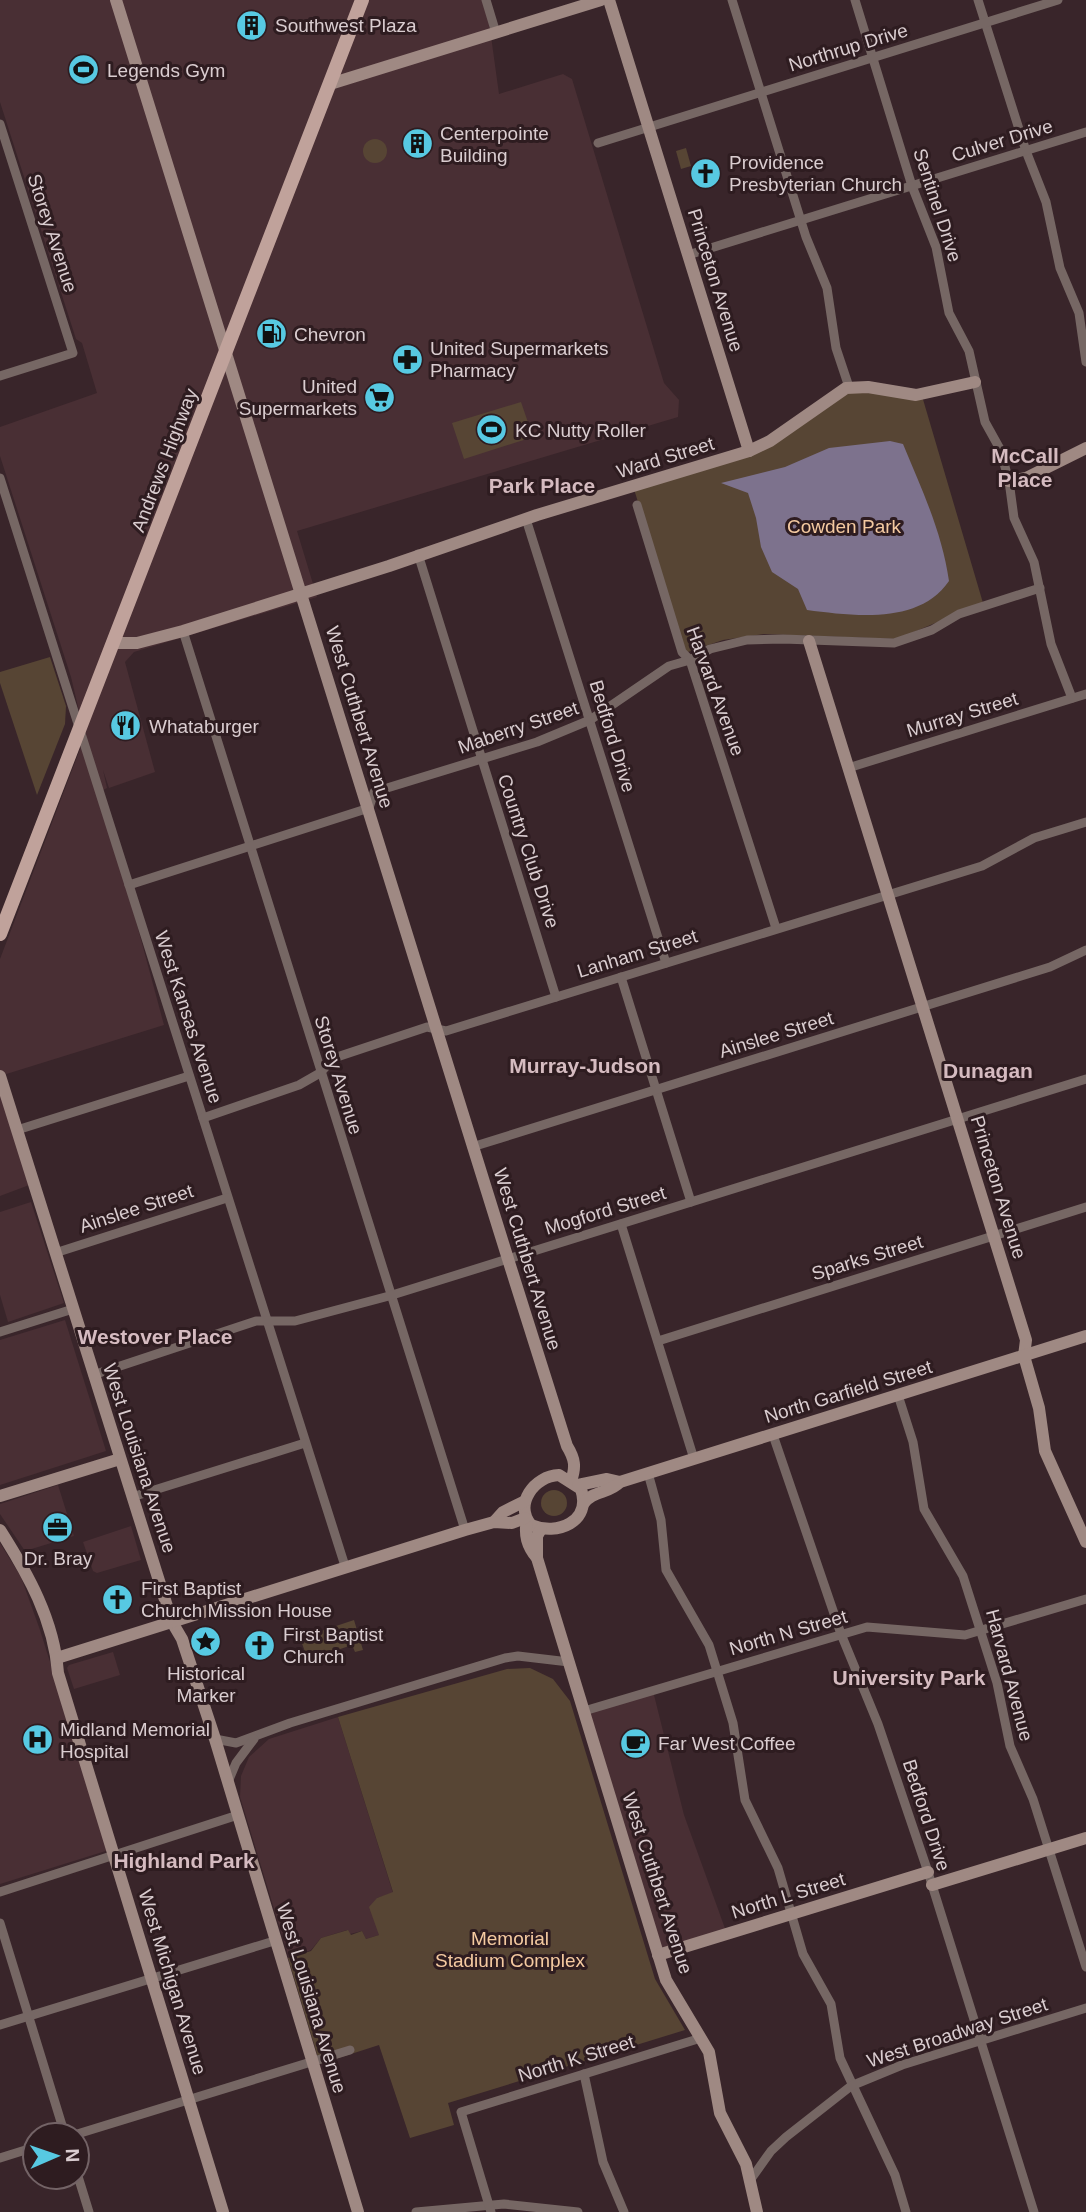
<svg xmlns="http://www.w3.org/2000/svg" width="1086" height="2212" viewBox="0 0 1086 2212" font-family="Arial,sans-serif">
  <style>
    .built { fill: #492f34 }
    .green { fill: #574534 }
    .water { fill: #7d728d }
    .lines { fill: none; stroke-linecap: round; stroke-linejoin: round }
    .street { stroke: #766764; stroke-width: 9 }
    .secondary { stroke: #9f8983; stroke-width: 12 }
    .primary { stroke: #c0a29b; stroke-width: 14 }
    .labels { text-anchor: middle; stroke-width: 6; stroke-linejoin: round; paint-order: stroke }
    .poi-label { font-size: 19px; fill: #dacdd0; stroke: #2e1c20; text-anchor: start }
    .street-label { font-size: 19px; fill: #dacdd0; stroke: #2e1c20 }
    .park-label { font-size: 19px; fill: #f5caa1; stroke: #2e1c20 }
    .neighbourhood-label { font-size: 21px; font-weight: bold; fill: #d5bbc0; stroke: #2e1c20 }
  </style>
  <rect width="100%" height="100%" fill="#39252a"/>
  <g class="built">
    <path d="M0,0h486l13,94 64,-20 9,5 92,304 15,17 -1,17 -381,114 20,66 -183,55 -9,10 30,110 -46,16 -6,-18 4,18 -6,3 63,234 -164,51v-117l85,-223 -14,-59 -71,-221v-29l97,-34 -15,-50 -6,-4 -76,-237z"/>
    <path d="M0,1086l32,98 -32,12z"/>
    <path d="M31,1202l33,101 -56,19 -8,-27v-83z"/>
    <path d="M65,1320l41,131 -106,34v-145z"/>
    <path d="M58,1485l16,51 -49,15 -25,-37v-10z"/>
    <path d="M131,1526l10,34 -44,13 -4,-2 -10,-29z"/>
    <path d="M0,1543l21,34 19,53 69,220 -109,34z"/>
    <path d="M113,1652l7,23 -46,14 -7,-21 2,-3z"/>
    <path d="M653,1691l31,124 43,119 -68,21 -74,-243z"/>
    <path d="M338,1717l55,176 -16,5 2,37 -13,4 -4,-8 -12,3 -3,-4 -26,8 -10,12 -22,8 -49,-161 1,-21 8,-19 20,-18z"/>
  </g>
  <g class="green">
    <circle cx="375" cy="151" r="12"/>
    <path d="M686,148l5,18 -10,3 -5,-18z"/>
    <path d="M839,391l83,5 61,207 -86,36 -133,-5 -41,6 -38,13 -52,-167 105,-31z"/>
    <path d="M521,402l12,35 -69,22 -12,-36z"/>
    <path d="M50,657l16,49 -1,18 -28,71 -37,-112v-11z"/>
    <circle cx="554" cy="1503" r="13"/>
    <path d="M354,1620l9,30 -8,2 -3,-7 -44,15 -8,-22z"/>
    <path d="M530,1668l23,11 17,22 85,278 30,51 -237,73 6,22 -44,13 -31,-93 -59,19 -32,-106 23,-7 10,-13 27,-8 3,5 11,-4 4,8 13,-4 -10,-28 8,-9 16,-6 -55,-175 169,-48z"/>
  </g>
  <path class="water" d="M890,441l13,3c19,46 39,88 46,137 -30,44 -95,35 -142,29l-9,-21 -26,-17 -11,-25 -5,-29 -8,-25 -27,-10 64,-16 44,-19z"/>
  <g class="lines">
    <g class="street">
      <path d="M486,0l10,33"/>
      <path d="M732,0l74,237 21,51 9,60 13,39"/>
      <path d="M855,0l57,186 24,61 13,66 20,38 16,71 15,27 9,32 5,37 20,44 17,82 21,54"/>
      <path d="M978,0l48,151 20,51 14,66 19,45 7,49"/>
      <path d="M0,124l73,229 -73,23"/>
      <path d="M598,143l460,-143"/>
      <path d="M688,255l398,-123"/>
      <path d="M0,478l345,1088"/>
      <path d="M637,505l45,147 8,8 86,268"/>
      <path d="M526,519l140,444"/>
      <path d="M418,554l138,443"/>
      <path d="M183,631l282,899"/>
      <path d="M848,768l238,-74"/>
      <path d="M129,885l240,-77 5,-16 163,-50 53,-22 79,-54 21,-6 20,-11 37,-9 36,-1 111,4 38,-13 27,-16 81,-26"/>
      <path d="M621,977l70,225"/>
      <path d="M203,1118l96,-33 21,-12 14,-15 93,-31 19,4 536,-165 52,-28 52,-16"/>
      <path d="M17,1130l172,-54"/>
      <path d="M472,1147l578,-180 36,-17"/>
      <path d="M621,1224l73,235"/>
      <path d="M55,1253l172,-55"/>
      <path d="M0,1332l73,-23"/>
      <path d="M658,1341l428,-134"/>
      <path d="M93,1375l163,-54h39l94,-25 697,-217"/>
      <path d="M898,1395l15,47 11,67 39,67 34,107 13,63 23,53 53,168"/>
      <path d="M773,1435l68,199 37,90 50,148 106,340"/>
      <path d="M648,1473l13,47 5,50 43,75 24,78 12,77 33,68 25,86 28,50 9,54 55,117 11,37"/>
      <path d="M132,1497l173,-54"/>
      <path d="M584,1711l283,-84 98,8 121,-36"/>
      <path d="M215,1739l21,4 54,-20 215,-65 13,-2 51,6"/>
      <path d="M228,1782l8,-19 18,-24"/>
      <path d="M0,1892l238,-77"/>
      <path d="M0,1923l65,212"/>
      <path d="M0,2025l274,-84"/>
      <path d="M584,2074l19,88 21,50"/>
      <path d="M74,2135l276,-85"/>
      <path d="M0,2158l35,-11"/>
      <path d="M77,2173l12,39"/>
      <path d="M751,2179l20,-28 15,-14 65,-51 51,-21 184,-57"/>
      <path d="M416,2212l88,-8 74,8"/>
      <path d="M491,2212l-30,-100 240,-74"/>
    </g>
    <g class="secondary">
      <path d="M116,0l392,1259 59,187c8,13 9,21 4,35"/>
      <path d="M609,0l140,451"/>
      <path d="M330,84l271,-84"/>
      <path d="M1009,481l17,-3 60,-30"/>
      <path d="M809,641l217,699 -2,16 15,52 6,43 41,91"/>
      <path d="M115,643h22l46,-12 206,-65 148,-51 212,-64 21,-10 76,-53 22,-1 48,8 59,-13"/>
      <path d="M0,1076l172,546 10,17 33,100 143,473"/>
      <path d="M559,1475l22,14c11,33 -24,47 -50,36 -17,-21 3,-49 28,-50z"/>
      <path d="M578,1485l29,-6 13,3"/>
      <path d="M0,1496l120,-37"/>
      <path d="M583,1504c10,-14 26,-10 37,-22l466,-146"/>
      <path d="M527,1520c-3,15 0,26 10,38l129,422 43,72 11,61 26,51 11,48"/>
      <path d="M494,1522l9,-10 22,-11"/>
      <path d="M0,1530c28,44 54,90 58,143l165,539"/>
      <path d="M537,1558v-22l4,-7"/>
      <path d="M57,1658l408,-128 29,-8 18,1 13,-5"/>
      <path d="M932,1885l154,-47"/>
      <path d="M658,1955l270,-83"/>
    </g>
    <path class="primary" d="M0,934l362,-934"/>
  </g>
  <defs>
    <symbol id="building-disc" viewBox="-11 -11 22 22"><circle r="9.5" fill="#57c9e2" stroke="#2e1c20"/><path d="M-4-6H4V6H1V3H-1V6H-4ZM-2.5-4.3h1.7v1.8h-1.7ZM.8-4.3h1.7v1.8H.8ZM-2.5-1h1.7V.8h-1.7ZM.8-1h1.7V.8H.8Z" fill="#111"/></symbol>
    <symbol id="stadium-disc" viewBox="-11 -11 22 22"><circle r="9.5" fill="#57c9e2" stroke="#2e1c20"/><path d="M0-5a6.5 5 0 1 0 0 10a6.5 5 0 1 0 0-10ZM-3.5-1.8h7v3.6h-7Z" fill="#111"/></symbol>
    <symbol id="church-disc" viewBox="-11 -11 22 22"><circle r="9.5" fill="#57c9e2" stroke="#2e1c20"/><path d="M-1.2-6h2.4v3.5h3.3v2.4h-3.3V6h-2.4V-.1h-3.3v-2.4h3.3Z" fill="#111"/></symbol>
    <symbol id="fuel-disc" viewBox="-11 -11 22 22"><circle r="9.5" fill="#57c9e2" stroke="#2e1c20"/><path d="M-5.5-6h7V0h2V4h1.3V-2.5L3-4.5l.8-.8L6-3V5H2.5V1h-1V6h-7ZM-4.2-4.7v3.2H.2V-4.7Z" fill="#111"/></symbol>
    <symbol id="pharmacy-disc" viewBox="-11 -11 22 22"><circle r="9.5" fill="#57c9e2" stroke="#2e1c20"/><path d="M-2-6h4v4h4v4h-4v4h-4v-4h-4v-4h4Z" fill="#111"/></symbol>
    <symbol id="supermarket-disc" viewBox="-11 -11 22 22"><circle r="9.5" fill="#57c9e2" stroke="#2e1c20"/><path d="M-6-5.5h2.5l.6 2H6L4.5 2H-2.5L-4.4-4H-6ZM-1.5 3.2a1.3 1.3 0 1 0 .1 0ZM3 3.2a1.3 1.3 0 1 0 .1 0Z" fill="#111"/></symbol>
    <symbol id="restaurant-disc" viewBox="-11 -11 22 22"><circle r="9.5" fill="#57c9e2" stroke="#2e1c20"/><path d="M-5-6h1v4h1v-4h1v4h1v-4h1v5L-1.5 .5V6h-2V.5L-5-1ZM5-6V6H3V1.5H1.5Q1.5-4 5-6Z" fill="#111"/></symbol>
    <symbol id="office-disc" viewBox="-11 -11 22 22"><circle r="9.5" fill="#57c9e2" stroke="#2e1c20"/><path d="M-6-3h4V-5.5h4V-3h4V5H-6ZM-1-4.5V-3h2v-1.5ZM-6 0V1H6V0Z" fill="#111"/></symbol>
    <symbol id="sight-disc" viewBox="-11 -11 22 22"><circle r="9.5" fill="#57c9e2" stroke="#2e1c20"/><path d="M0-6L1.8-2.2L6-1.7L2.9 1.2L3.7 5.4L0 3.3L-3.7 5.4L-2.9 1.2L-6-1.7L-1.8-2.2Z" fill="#111"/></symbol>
    <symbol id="hospital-disc" viewBox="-11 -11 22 22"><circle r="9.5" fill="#57c9e2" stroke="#2e1c20"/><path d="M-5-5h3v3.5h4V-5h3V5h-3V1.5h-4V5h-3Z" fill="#111"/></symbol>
    <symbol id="cafe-disc" viewBox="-11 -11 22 22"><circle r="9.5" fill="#57c9e2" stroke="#2e1c20"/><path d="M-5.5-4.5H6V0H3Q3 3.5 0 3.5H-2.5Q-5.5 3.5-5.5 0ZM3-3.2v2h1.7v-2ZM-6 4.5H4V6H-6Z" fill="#111"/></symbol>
  </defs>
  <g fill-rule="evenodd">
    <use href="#building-disc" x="234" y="8" width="35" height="35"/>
    <use href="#stadium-disc" x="66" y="52" width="35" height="35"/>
    <use href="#building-disc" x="400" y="126" width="35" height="35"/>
    <use href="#church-disc" x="688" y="156" width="35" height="35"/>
    <use href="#fuel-disc" x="254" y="316" width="35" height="35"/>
    <use href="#pharmacy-disc" x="390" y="342" width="35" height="35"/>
    <use href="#supermarket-disc" x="362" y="380" width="35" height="35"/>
    <use href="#stadium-disc" x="474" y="412" width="35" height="35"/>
    <use href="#restaurant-disc" x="108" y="708" width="35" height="35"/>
    <use href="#office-disc" x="40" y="1510" width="35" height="35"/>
    <use href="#church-disc" x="100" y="1582" width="35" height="35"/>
    <use href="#sight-disc" x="188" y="1624" width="35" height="35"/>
    <use href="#church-disc" x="242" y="1628" width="35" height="35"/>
    <use href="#hospital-disc" x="20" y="1722" width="35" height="35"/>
    <use href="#cafe-disc" x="618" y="1726" width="35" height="35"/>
  </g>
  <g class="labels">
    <g class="poi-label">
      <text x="275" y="32">Southwest Plaza</text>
      <text x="107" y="77">Legends Gym</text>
      <text x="440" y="140">Centerpointe<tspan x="440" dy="22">Building</tspan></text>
      <text x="729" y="169">Providence<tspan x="729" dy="22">Presbyterian Church</tspan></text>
      <text x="294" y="341">Chevron</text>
      <text x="430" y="355">United Supermarkets<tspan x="430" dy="22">Pharmacy</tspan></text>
      <text x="357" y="393" text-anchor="end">United<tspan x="357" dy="22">Supermarkets</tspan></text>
      <text x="515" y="437">KC Nutty Roller</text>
      <text x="149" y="733">Whataburger</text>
      <text x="58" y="1565" text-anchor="middle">Dr. Bray</text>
      <text x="141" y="1595">First Baptist<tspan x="141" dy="22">Church Mission House</tspan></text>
      <text x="283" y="1641">First Baptist<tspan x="283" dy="22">Church</tspan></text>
      <text x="206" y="1680" text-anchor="middle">Historical<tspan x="206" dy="22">Marker</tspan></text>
      <text x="60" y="1736">Midland Memorial<tspan x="60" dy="22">Hospital</tspan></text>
      <text x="658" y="1750">Far West Coffee</text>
    </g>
    <g class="street-label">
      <text transform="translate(848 47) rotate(-17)" y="7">Northrup Drive</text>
      <text transform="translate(1002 140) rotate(-17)" y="7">Culver Drive</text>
      <text transform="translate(938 205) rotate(72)" y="7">Sentinel Drive</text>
      <text transform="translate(53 233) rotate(72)" y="7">Storey Avenue</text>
      <text transform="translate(716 280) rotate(73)" y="7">Princeton Avenue</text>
      <text transform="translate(665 457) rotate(-17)" y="7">Ward Street</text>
      <text transform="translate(164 460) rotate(-69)" y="7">Andrews Highway</text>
      <text transform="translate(716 691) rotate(70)" y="7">Harvard Avenue</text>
      <text transform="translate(962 714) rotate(-17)" y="7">Murray Street</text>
      <text transform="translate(360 717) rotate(73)" y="7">West Cuthbert Avenue</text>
      <text transform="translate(518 727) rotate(-19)" y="7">Maberry Street</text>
      <text transform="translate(613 736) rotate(73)" y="7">Bedford Drive</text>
      <text transform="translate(529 851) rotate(72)" y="7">Country Club Drive</text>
      <text transform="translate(637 953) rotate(-17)" y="7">Lanham Street</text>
      <text transform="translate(189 1017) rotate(72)" y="7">West Kansas Avenue</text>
      <text transform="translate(776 1034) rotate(-17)" y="7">Ainslee Street</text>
      <text transform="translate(339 1075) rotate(73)" y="7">Storey Avenue</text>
      <text transform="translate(999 1187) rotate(73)" y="7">Princeton Avenue</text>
      <text transform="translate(136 1208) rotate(-18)" y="7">Ainslee Street</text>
      <text transform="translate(605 1210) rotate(-17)" y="7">Mogford Street</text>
      <text transform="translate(867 1257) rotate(-17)" y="7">Sparks Street</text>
      <text transform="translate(528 1259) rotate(73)" y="7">West Cuthbert Avenue</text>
      <text transform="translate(848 1391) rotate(-17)" y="7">North Garfield Street</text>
      <text transform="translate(140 1458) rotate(72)" y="7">West Louisiana Avenue</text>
      <text transform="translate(788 1632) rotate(-16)" y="7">North N Street</text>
      <text transform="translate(1010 1675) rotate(75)" y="7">Harvard Avenue</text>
      <text transform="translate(927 1815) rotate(72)" y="7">Bedford Drive</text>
      <text transform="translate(658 1883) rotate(72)" y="7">West Cuthbert Avenue</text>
      <text transform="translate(788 1895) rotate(-17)" y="7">North L Street</text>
      <text transform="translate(173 1982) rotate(73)" y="7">West Michigan Avenue</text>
      <text transform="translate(312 1998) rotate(73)" y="7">West Louisiana Avenue</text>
      <text transform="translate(957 2032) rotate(-18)" y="7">West Broadway Street</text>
      <text transform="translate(576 2058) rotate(-17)" y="7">North K Street</text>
    </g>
    <g class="park-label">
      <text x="844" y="533">Cowden Park</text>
      <text x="510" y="1945">Memorial<tspan x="510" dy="22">Stadium Complex</tspan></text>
    </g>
    <g class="neighbourhood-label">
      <text x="1025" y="463">McCall<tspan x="1025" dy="24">Place</tspan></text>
      <text x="542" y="493">Park Place</text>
      <text x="585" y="1073">Murray-Judson</text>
      <text x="988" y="1078">Dunagan</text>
      <text x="155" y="1344">Westover Place</text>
      <text x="909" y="1685">University Park</text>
      <text x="184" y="1868">Highland Park</text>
    </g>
  </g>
  <g transform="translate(56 2156) rotate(88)"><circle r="33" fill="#2e1c20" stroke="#736366" stroke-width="2"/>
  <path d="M0-5L12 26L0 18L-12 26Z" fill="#57c9e2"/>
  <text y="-10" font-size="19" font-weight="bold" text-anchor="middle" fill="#dacdd0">N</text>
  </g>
</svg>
